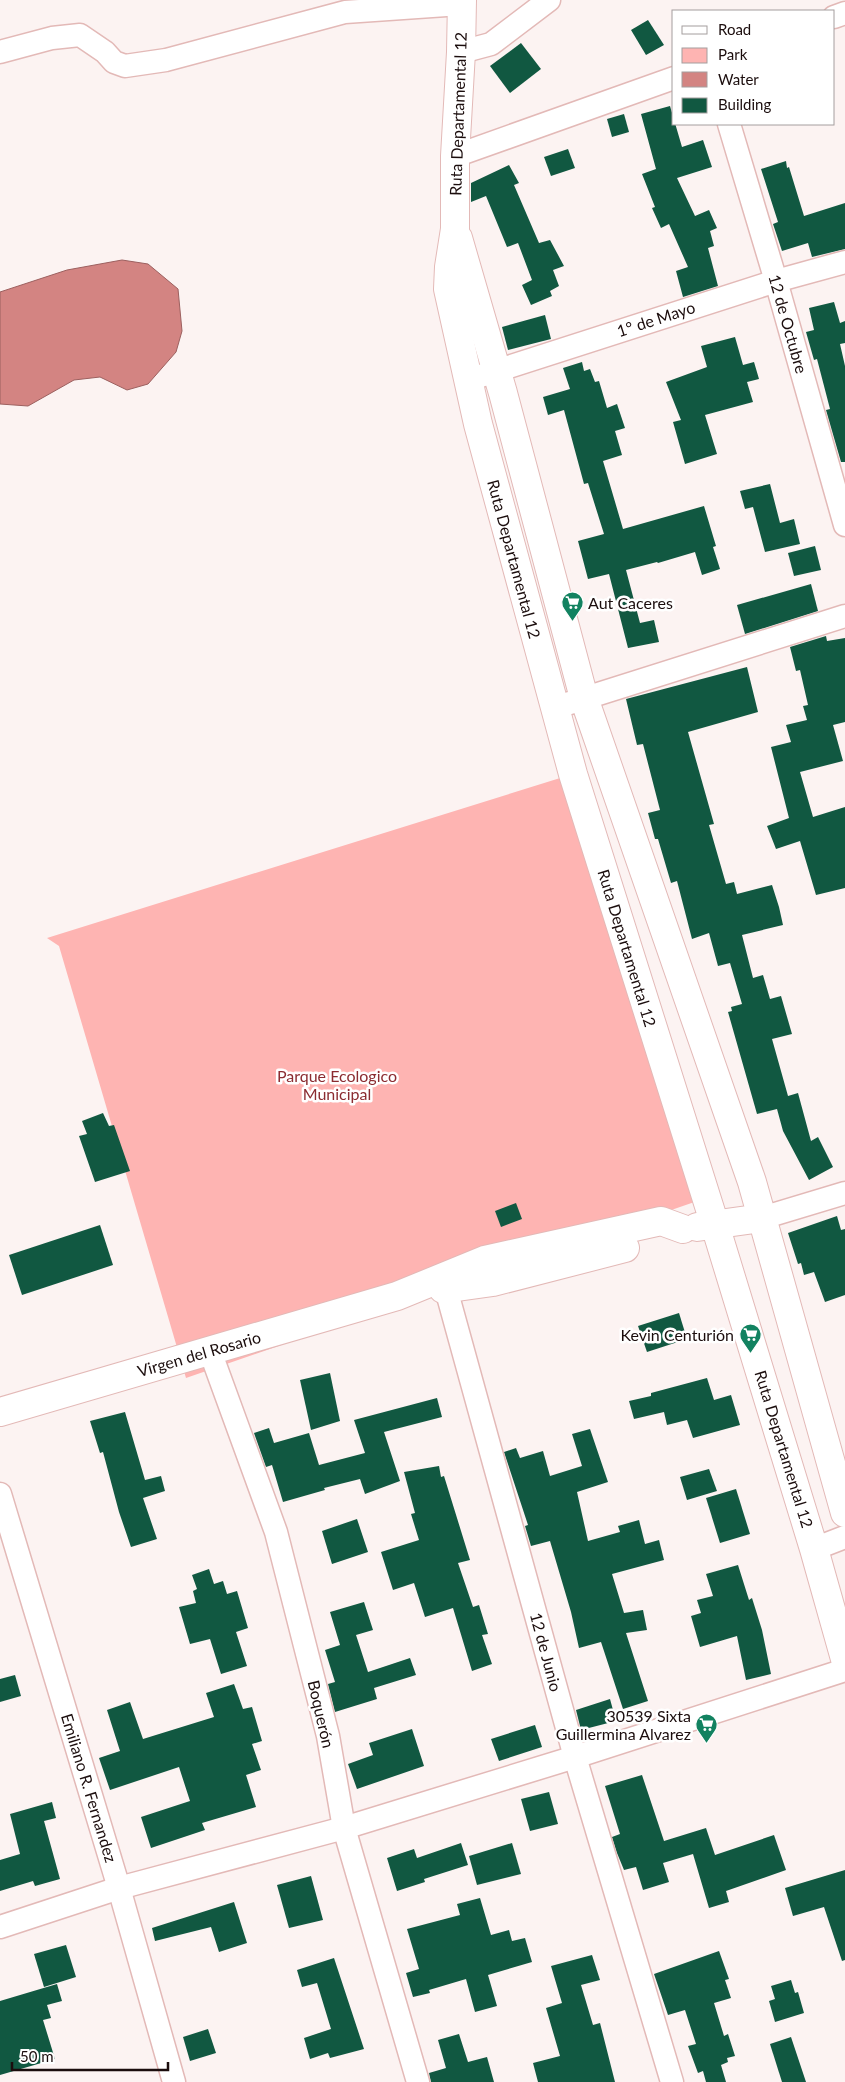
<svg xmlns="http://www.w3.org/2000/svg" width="845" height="2082" viewBox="0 0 845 2082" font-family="Lato,sans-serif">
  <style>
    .green { fill: #feb4b2 }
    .water { fill: #d38482; stroke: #9c605f }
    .building { fill: #115841 }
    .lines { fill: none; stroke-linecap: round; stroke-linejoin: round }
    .street-casing { stroke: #e3b9b7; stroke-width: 25 }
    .secondary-casing { stroke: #e3b9b7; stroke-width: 30 }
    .street { stroke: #fff; stroke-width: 22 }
    .secondary { stroke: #fff; stroke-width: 28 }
    .labels { text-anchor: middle; stroke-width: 5; stroke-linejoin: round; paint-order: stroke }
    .street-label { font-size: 16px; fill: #1b0d0d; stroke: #fff }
    .poi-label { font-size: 16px; fill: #1b0d0d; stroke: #fff; text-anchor: end }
    .park-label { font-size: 16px; fill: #8b2c31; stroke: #fff }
  </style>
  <rect width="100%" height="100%" fill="#fcf3f2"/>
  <path class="green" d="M573,774l133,424 -520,180 -127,-432 -12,-8z"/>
  <path class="water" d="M122,260l26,4 30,25 4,42 -6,21 -28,32 -21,6 -27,-13 -26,3 -46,26 -28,-2v-112l67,-22z"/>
  <g class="building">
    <path d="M648,20l16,25 -18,10 -15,-25z"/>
    <path d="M521,43l20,26 -31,24 -20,-27z"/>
    <path d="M670,106l12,41 21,-7 9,27 -35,11 18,38 14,-6 8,18 -7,3 4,15 -6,2 10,38 -35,11 -7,-26 12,-4 -19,-43 -8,4 -9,-20 3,-1 -13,-33 14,-5 -15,-55z"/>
    <path d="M624,114l5,18 -17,5 -5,-18z"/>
    <path d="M568,149l7,19 -24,8 -7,-19z"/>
    <path d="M786,161l1,7 2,-1 15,49 41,-13v46l-33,8 -4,-14 -26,8 -9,-27 5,-2 -17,-53z"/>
    <path d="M509,165l10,18 -5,2 25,58 11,-3 14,26 -11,4 6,16 -9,5 2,5 -21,9 -9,-20 10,-5 -14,-37 -11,4 -21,-51 -15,6v-19z"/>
    <path d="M834,302l6,21 5,-2v22l-5,1 5,22v96h-4l-15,-52 4,-1 -13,-50 -3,1 -8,-28 8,-2 -5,-22z"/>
    <path d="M545,315l6,24 -43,11 -6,-23z"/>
    <path d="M735,337l8,28 11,-3 5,17 -12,3 6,20 -48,13 12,39 -32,10 -12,-42 8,-2 -15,-38 41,-15 -6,-21z"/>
    <path d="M582,362l2,9 6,-2 5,13 4,-1 8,27 10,-4 8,24 -10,3 7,24 -19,6 20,68 81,-23 12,40 -3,1 7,22 -18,6 -7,-23 -37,11 -1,-1 -31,8 14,53 14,-3 5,22 -31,6 -19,-74 -21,5 -10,-38 26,-7 -16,-51 -4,1 -20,-74 -16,5 -5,-18 27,-8 -7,-21z"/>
    <path d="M770,484l10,39 14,-4 6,25 -35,8 -12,-45 -8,2 -5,-18z"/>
    <path d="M815,546l6,24 -27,6 -6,-23z"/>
    <path d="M811,584l7,27 -73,23 -8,-29z"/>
    <path d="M826,636l1,5 18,-3v84l-12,3 10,36 -43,11 13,45 32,-10v81l-29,7 -16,-54 -24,8 -9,-23 22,-8 -18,-71 20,-5 -5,-17 21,-5 -4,-14 5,-1 -8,-35 -4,1 -6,-24z"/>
    <path d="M747,667l11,45 -70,20 26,92 -5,1 17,59 8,-2 3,12 35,-9 7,22 4,18 -41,10 11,43 10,-3 7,24 11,-3 11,38 -20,5 16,57 10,-3 13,48 7,-4 15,30 -24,13 -26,-49 -6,-22 -20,5 -29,-102 4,-1 -1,-4 11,-3 -12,-41 -12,3 -9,-33 -17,6 -15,-58 -6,2 -13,-44h-3l-7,-26 12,-3 -17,-66 -6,1 -11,-46z"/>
    <path d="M103,1113l6,13 5,-1 16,46 -35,11 -16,-46 8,-2 -5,-13z"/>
    <path d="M516,1203l6,16 -21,8 -6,-16z"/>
    <path d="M837,1216l4,14 4,-1v66l-20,7 -11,-30 -10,3 -3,-12 -3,1 -10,-31z"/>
    <path d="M100,1225l13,40 -91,30 -13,-40z"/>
    <path d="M679,1313l8,26 -40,13 -9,-26z"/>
    <path d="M330,1373l10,48 -29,9 -11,-50z"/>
    <path d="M707,1378l7,22 17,-5 9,30 -47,13 -6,-18 -20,5 -3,-13 -30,7 -5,-18 22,-5v-3z"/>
    <path d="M437,1398l5,19 -58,15 16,49 -35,13 -5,-15 -36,9 1,2 -42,12 -11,-37 -6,2 -12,-34 15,-5 5,15 35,-10 10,32 46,-12 -11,-33z"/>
    <path d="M125,1412l20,68 16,-4 4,15 -22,7 14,41 -26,8 -12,-35 -16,-60 -3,1 -10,-32z"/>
    <path d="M590,1429l18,53 -31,10 11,49 32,-9 -2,-6 21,-6 6,24 14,-4 5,20 -52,14 12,39 19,-3 4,20 -21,3 22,68 -25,8 -22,-67 -22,6 -8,-36 -21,-71 -19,5 -6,-20 3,-1 -24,-73 12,-4 4,10 23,-7 7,25 32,-10 -10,-32z"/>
    <path d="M439,1466l2,11 3,-1 26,84 -12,3 15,44 6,-2 9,29 -6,1 10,29 -20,7 -19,-63 -28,9 -11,-34 -21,7 -12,-38 38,-12 -8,-26 4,-1 -11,-41z"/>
    <path d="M709,1469l8,22 -30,9 -7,-23z"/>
    <path d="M736,1489l14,45 -30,9 -14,-45z"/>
    <path d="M357,1519l11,33 -36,12 -10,-33z"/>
    <path d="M738,1565l11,35 3,-2 10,32 9,44 -25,6 -9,-44 -37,11 -9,-31 10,-3 -4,-13 16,-4 -7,-22z"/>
    <path d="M209,1569l5,15 9,-3 4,13 10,-3 11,37 -12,4 11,34 -26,8 -11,-35 -20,5 -11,-37 17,-4 -3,-12 4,-2 -5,-14z"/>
    <path d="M364,1602l9,28 -17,5 12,37 42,-14 6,17 -42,13 3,11 -42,13 -7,-28 7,-2 -10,-32 15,-5 -10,-33z"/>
    <path d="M15,1675l6,21 -21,6v-23z"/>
    <path d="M234,1684l9,25 9,-2 10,34 -10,3 9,26 -15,5 10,32 -54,16 3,7 -54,18 -10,-31 49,-16 -11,-34 -69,23 -11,-32 21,-7 -13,-41 23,-8 13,37 71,-22 -8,-24z"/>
    <path d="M610,1699l6,22 -35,9 -5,-20z"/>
    <path d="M535,1725l7,22 -43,14 -8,-22z"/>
    <path d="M412,1729l12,37 -67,23 -9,-25 25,-9 -4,-12z"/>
    <path d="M642,1775l22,66 42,-13 9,27 59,-20 12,35 -60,21 3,11 -20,6 -16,-54 -30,9 6,19 -26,8 -7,-23 -12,3 -7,-17 -5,-16 8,-3 -15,-48z"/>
    <path d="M549,1792l9,32 -28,7 -9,-32z"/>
    <path d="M52,1802l4,16 -12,3 16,58 -25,7 -2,-5 -33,10v-31l20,-6 -10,-40z"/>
    <path d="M461,1843l7,22 -44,14 1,3 -28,9 -10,-33 27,-9 3,9z"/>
    <path d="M512,1843l9,31 -44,11 -8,-29z"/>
    <path d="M845,1870v90l-3,1 -18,-54 -31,9 -8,-28z"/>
    <path d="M311,1876l12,44 -34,8 -12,-43z"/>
    <path d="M480,1898l11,37 18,-5 3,11 13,-3 7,24 -44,13 9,31 -22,6 -9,-33 -37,11 1,3 -17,4 -7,-24 13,-4 -12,-40 53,-14 -3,-11z"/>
    <path d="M234,1902l13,41 -28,9 -8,-25 -56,14 -3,-13z"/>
    <path d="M66,1945l10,32 -32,10 -10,-33z"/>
    <path d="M719,1951l10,28 -4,1 6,18 -17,5 10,33 4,-2 7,22 -8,2 1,4 -7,3 5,17h-20l-3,-11 -5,2 -10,-27 8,-2 -11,-34 -17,5 -14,-41z"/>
    <path d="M592,1955l8,25 -19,5 12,40 7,-2 15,59h-77l-5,-19 27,-7 -14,-48 16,-5 -11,-37z"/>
    <path d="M334,1958l30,91 -34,9 -2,-5 -18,6 -6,-21 27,-9 -14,-46 -15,4 -5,-17z"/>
    <path d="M791,1980l4,13 3,-1 6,21 -29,9 -6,-21 6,-2 -4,-13z"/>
    <path d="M57,1984l5,17 -15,4 4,13 -8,2 12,39 -55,16v-74z"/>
    <path d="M208,2029l8,24 -26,8 -7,-24z"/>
    <path d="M459,2034l9,28 19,-5 7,25h-63l-2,-9 17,-5 -8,-28z"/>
    <path d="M791,2037l15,45h-24l-12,-38z"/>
  </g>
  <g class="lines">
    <defs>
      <g id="street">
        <path d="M834,17l11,-4"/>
        <path d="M0,52l52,-14 28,-3 25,17 9,10 11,4 41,-6 179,-48 116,-8"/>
        <path d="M461,52l30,-8 58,-44"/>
        <path d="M729,124l47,157 69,244"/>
        <path d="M455,156l219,-78"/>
        <path d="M468,380l308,-99 69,-19"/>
        <path d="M554,708l291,-92"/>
        <path d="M762,1218l83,-25"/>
        <path d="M443,1278l132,479 97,325"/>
        <path d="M210,1351l66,181 52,204 16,92 74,254"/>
        <path d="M0,1494l119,394 55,194"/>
        <path d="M814,1549l31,-12"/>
        <path d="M0,1927l119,-39 225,-60 231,-71 270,-87"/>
      </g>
      <g id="secondary">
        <path d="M462,0l-1,52 -6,104v73l-6,38 -1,22 30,135 95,350 142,451 99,324 31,110"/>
        <path d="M458,238l45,155 81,305 168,484 93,331"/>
        <path d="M697,1227l65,-9"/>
        <path d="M443,1289l50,-7 132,-34"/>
        <path d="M0,1412l397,-116 88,-36 176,-39 22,8"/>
      </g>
    </defs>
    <use href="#street" class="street-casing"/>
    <use href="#secondary" class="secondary-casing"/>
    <use href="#street" class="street"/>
    <use href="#secondary" class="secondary"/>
  </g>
  <defs>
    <symbol id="supermarket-pin" viewBox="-11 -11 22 30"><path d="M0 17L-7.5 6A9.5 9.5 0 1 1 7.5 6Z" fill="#128260" stroke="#fff"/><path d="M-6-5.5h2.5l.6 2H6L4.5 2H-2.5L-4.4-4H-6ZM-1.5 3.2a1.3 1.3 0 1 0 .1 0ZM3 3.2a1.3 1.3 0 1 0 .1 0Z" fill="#fff"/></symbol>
  </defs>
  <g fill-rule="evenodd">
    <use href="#supermarket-pin" x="560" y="590" width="25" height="34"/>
    <use href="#supermarket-pin" x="738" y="1322" width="25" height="34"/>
    <use href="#supermarket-pin" x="694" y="1712" width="25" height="34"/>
  </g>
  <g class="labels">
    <g class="street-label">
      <text transform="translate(458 114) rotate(-88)" y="6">Ruta Departamental 12</text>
      <text transform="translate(656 319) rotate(-18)" y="6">1° de Mayo</text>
      <text transform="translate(788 324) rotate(74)" y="6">12 de Octubre</text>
      <text transform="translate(514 559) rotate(75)" y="6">Ruta Departamental 12</text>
      <text transform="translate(627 948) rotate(73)" y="6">Ruta Departamental 12</text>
      <text transform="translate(199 1354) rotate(-16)" y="6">Virgen del Rosario</text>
      <text transform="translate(784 1449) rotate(73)" y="6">Ruta Departamental 12</text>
      <text transform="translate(546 1652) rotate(75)" y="6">12 de Junio</text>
      <text transform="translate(321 1714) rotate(77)" y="6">Boquerón</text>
      <text transform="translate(89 1788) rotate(73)" y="6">Emiliano R. Fernandez</text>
    </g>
    <g class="poi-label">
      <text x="588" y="609" text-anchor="start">Aut Caceres</text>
      <text x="734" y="1341">Kevin Centurión</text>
      <text x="691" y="1722">30539 Sixta<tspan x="691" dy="18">Guillermina Alvarez</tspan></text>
    </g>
    <g class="park-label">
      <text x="337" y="1082">Parque Ecologico<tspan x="337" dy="18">Municipal</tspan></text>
    </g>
  </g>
  <rect x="672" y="10" width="162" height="115" fill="#ffffff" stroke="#a49e9e"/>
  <rect x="682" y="26" width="25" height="8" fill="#ffffff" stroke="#a49e9e"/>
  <text x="718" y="35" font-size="15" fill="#1b0d0d">Road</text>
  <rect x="682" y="48" width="25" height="15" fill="#feb4b2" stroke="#a49e9e"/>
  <text x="718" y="60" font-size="15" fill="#1b0d0d">Park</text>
  <rect x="682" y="72" width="25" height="15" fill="#d38482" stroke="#a49e9e"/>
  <text x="718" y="85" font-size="15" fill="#1b0d0d">Water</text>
  <rect x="682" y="98" width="25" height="15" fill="#115841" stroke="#a49e9e"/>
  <text x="718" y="110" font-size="15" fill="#1b0d0d">Building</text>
  <path d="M12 2062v8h156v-8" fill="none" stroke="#1b0d0d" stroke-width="2.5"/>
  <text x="20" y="2062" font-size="15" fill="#1b0d0d" stroke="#ffffff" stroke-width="4" paint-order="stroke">50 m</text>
</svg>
